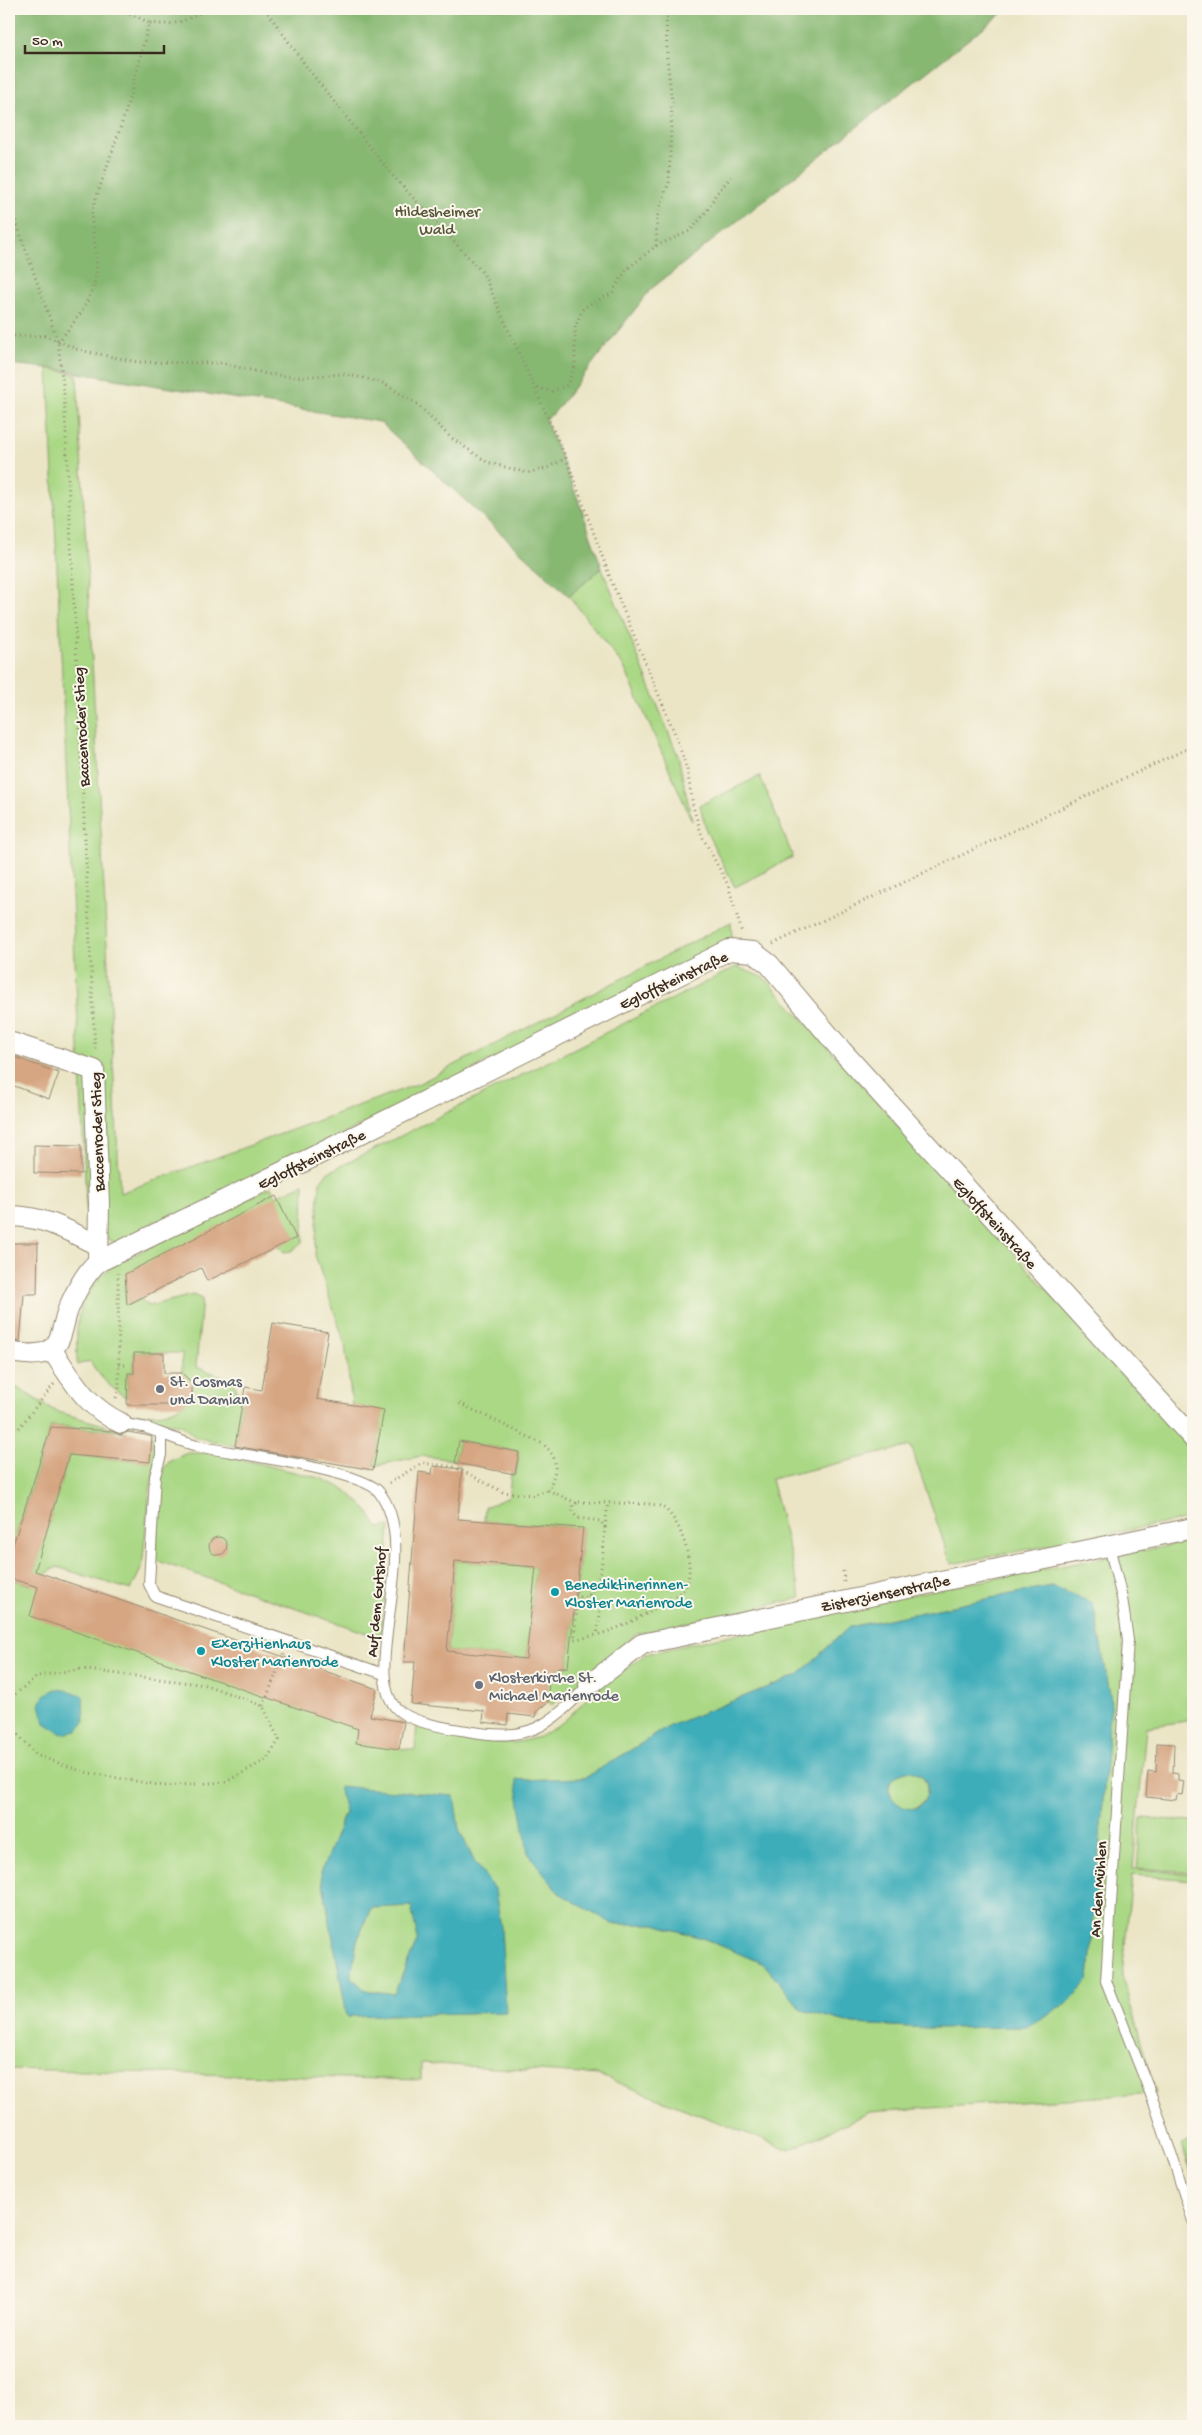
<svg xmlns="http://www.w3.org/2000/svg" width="1202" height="2435" viewBox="0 0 1202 2435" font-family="'Gochi Hand',sans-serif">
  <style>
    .green { fill: #aad885; stroke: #728152; fill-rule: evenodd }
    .forest { fill: #87b872; stroke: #617148 }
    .water { fill: #3eadba; stroke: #3c6c6c; fill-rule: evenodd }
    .building { fill: #d6a581; fill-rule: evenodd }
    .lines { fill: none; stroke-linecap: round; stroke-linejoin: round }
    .service-casing { stroke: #938872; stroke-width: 12 }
    .minor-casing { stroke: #938872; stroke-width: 22 }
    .path { stroke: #938872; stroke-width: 3; stroke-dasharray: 1 4; stroke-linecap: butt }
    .service { stroke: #fff; stroke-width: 10 }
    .minor { stroke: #fff; stroke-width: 20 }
    .worship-dot { fill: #6b7280; stroke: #fbf7ec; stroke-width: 2 }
    .culture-dot { fill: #0f9aa8; stroke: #fbf7ec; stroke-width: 2 }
    .labels { text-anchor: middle; stroke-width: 4; stroke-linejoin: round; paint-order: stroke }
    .park-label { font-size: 16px; fill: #575638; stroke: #fbf7ec }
    .street-label { font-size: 16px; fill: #3b2a1e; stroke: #fbf7ec }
    .worship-label { font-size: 16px; fill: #5b616d; stroke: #fbf7ec; text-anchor: start }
    .culture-label { font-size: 16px; fill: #0d838f; stroke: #fbf7ec; text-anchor: start }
  </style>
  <rect width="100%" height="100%" fill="#fbf7ec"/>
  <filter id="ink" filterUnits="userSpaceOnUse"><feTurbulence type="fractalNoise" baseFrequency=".02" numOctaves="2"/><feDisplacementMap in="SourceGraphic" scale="10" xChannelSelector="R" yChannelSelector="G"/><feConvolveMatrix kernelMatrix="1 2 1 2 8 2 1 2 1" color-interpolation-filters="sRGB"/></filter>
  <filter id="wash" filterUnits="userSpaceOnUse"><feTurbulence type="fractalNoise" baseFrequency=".0096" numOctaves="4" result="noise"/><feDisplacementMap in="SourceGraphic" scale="20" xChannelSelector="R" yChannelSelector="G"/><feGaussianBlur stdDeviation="1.12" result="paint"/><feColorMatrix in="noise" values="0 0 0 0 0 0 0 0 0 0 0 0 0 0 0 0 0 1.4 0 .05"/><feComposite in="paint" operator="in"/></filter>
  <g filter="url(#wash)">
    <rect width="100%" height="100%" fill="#ebe5c6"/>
    <g class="green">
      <path d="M1124,9h69v1l-64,3z"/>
      <path d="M48,368l29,7 43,818 300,-110 311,-161 1,18 -609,304 -12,-3 -24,-18z"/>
      <path d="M602,568l76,188 14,65 -68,-154 -55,-71z"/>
      <path d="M760,776l33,81 -58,30 -28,-54 -7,-28z"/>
      <path d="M736,967l29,11 428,473v67l-242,46 -40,-118 -140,33 30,119 -165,36 -51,42 -3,8 -5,4h-8l-17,17 -4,-3c1,-14 -4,-17 -8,-30l17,2 1,-7h10l15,-139 -99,-7 1,-14 24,-10 2,-24 5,1 3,-22 -60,-11 -4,19 -34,-4 -47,10 9,-55 -31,-6 -7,-61 -30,-89 5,-73 7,-9z"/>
      <path d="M304,1184l-1,58 -12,9 -7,1 -5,-5 -3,-50 -149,108 13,-6 9,7 44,-11 9,4 -6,68 37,13 9,25 -7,41 -40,-9 -13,-12 -52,-7v-4c28,0 41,3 62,-18l-10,-23v-20h-48v20h-6l-1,25c-16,-10 -27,-20 -37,-37l-13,4c-1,-47 -2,-65 35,-99l159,-79 5,9z"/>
      <path d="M16,1387l39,24 72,21 -76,-6 -42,131v-152h4z"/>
      <path d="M152,1434l5,9 -1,21 -6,26 -8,77 -11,23 -74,-23 -13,8 314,154 -2,14 59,7 2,-25 26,9 44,7 27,2 25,-6 24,-15 34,-33 49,-35 257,-58 290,-55v179l-47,7 -13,142 60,5v6l-61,-5 -10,101 34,117 -286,19 -81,38 -191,-75 -177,-12v17l-412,-11v-491l21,7 39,-130 81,7zM1051,1586l42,18 18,95 -22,280 -63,48 -97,1 -75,-4 -52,-14 -38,-46 -59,-25 -50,-15h-42l-96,-144 68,-2 85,-52 128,-51 51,-48zM454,1796l5,33 15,32 31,151 -158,4 -26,-144 24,-60z"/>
      <path d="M187,1453h28l108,26 23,11 21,20 11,18 12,-2 -9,112 -226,-78 6,-88 9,-11z"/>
      <path d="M455,1561l81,6 -10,92 -79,-8z"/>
      <circle cx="908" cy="1790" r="19"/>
      <path d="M1141,1818l52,3v51l-56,-4z"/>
      <path d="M411,1906l7,33 -24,55 -29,-4 -14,-13 6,-36 14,-33z"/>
      <path d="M1193,2141v38l-11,-34z"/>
    </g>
    <path class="forest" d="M9,9h998l-356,280 -98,125 -8,5 33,80 24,69 -33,28 -189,-174 -332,-54 -39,-4z"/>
    <g class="water">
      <path d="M1051,1586l42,17 18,96 -22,280 -20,23 -43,25 -97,1 -75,-4 -52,-14 -38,-46 -59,-25 -50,-15h-42l-54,-31 -31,-40 -12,-73 69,-2 85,-52 128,-51 51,-48zM906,1771c12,0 24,8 21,22 -9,40 -66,-8 -21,-22z"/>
      <path d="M56,1689l15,2 12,5 1,26 -7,9 -15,3 -17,-11 -5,-18 4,-10z"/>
      <path d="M339,1786l115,10 5,33 15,32 21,29 6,37 5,85 -159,4 -26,-144 24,-59zM411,1906l7,33 -24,55 -29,-4 -14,-13 6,-36 14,-33z"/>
    </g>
    <g id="blocks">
      <g class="building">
        <path d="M12,1056l47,17 -10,26 -40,-15v-20z"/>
        <path d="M34,1145l47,1v28l-47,-1z"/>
        <path d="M276,1196l20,42 -89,43 -6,-13 -74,37 -2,-31z"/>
        <path d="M9,1243h29l-1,51h-13l-4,48 -11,-2z"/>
        <path d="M273,1323l55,9 -11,67 67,11 -11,60 -138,-24 10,-59 17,3z"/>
        <path d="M134,1353h30v20h18l10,10v13l-10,9h-55l1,-32h6z"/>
        <path d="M51,1427l60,4 10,4 7,-3 17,3 7,2 -2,25 -81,-7 -34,116 342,118 -7,27 34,6 -5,27 -43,-6 2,-14 -328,-113 8,-29 -29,-9v-21z"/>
        <path d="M459,1441l60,11 -4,22 -60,-11z"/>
        <path d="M433,1466l29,3 -4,50 125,9 -15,139h-10l-1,7 -8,-1 -1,29 -12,10 -1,5 -27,-3 -1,11 -24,-3 1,-11 -73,-7 4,-42h-11l15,-190 13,2zM455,1561l81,6 -10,92 -79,-8z"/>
        <circle cx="218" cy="1546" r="9"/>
        <path d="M1157,1743l17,1 -1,29 5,1v6l6,1 -2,14 -5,-1 -1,6 -30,-3 2,-26 8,1z"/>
      </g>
    </g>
  </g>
  <g filter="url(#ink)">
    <use href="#blocks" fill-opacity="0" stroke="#938872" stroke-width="1"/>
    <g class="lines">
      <defs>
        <g id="service">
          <path d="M121,1423c8,2 17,3 26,5 16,6 32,13 50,18 33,7 165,24 182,46 44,54 -19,177 17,216 14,15 52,20 71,23 63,11 79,-3 122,-46"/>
          <path d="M161,1434v21l-6,21 -6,108 6,12 229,78"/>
          <path d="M1109,1546l13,52 6,42 -22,341 49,124 38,116"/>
        </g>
        <g id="minor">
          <path d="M9,1042l85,28 5,134 -1,58"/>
          <path d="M9,1216c35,0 58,14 88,29"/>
          <path d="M51,1349c22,31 34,57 70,74"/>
          <path d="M9,1352c12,2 30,5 42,-2 12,-8 12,-30 18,-43 7,-16 16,-34 29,-45l213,-104 418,-208 24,2 16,12 73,87 351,387"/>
          <path d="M589,1685l53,-41 551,-116"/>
        </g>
      </defs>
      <use href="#service" class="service-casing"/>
      <use href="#minor" class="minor-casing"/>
      <g class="path">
        <path d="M55,9c31,1 67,-3 94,14"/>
        <path d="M265,9l44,61 83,105 91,98 83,185 45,122 64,154 12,35 6,37 9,30 26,49 14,48"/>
        <path d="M9,202l49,140 6,52 31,657"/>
        <path d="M656,246l34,-15 17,-20 9,-17 15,-17"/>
        <path d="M9,336h37l33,14 58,12 84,1 46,11 29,3 48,-3 37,8 36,22 33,33 37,25 40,11 20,-5 19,-10"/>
        <path d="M58,342c17,-20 33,-40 38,-67 3,-21 -6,-44 -4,-65l34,-99 23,-88c27,3 34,-1 58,-14"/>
        <path d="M537,388l15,3 15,-6 8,-19v-39l8,-19 28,-14 16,-25 29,-23 1,-29 12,-35 3,-80 -5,-44 -1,-49"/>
        <path d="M773,944l420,-198"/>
        <path d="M119,1365h8"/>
        <path d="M116,1398l3,-8 -1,-117"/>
        <path d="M19,1428l35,-44"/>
        <path d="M389,1483l33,-20 33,4 48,25 30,3 15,-5c9,-19 12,-31 -5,-46l-84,-41"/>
        <path d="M548,1490l28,13"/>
        <path d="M579,1502l72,2c3,1 8,1 11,3 19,10 36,65 22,82 -5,6 -14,9 -19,13 -28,18 -58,34 -91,37l4,-42h8c19,-18 16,-44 19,-69l-4,-7 -23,-3 -5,-5v-8z"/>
        <path d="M605,1527l3,-24"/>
        <path d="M843,1571l1,11"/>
        <path d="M589,1595c16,12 10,22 8,40"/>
        <path d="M80,1669l126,16 57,21 16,34 -12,19 -41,23 -62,4 -80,-14 -48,-17 -25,-29 3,-31 24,-19z"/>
        <path d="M263,1706l21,-52"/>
      </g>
      <use href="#service" class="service"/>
      <use href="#minor" class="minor"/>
    </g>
  </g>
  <g class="worship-dot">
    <circle cx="160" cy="1389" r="5"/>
    <circle cx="479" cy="1685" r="5"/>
  </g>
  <g class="culture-dot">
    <circle cx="555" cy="1592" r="5"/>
    <circle cx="201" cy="1651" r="5"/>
  </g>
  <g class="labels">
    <g class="park-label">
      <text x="437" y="216">Hildesheimer<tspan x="437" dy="18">Wald</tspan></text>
    </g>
    <g class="street-label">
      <text transform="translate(80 727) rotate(-93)" y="6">Baccenroder Stieg</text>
      <text transform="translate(673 979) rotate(-25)" y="6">Egloffsteinstraße</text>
      <text transform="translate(96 1132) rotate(-92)" y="6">Baccenroder Stieg</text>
      <text transform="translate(311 1158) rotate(-26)" y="6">Egloffsteinstraße</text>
      <text transform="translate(996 1222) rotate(48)" y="6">Egloffsteinstraße</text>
      <text transform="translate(885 1592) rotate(-12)" y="6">Zisterzienserstraße</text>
      <text transform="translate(375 1602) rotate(-85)" y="6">Auf dem Gutshof</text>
      <text transform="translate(1097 1889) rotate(-86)" y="6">An den Mühlen</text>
    </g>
    <g class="worship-label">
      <text x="170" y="1386">St. Cosmas<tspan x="170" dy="18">und Damian</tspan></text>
      <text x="489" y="1682">Klosterkirche St.<tspan x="489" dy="18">Michael Marienrode</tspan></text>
    </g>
    <g class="culture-label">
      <text x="565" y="1589">Benediktinerinnen-<tspan x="565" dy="18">Kloster Marienrode</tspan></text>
      <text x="211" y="1648">Exerzitienhaus<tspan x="211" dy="18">Kloster Marienrode</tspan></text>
    </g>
  </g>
  <rect width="1202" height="2435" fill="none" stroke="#fbf7ec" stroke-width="30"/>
  <path d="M25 45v8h139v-8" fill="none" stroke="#3b2a1e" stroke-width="2.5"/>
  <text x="32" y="45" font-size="15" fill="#3b2a1e" stroke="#fbf7ec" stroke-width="4" paint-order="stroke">50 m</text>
</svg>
